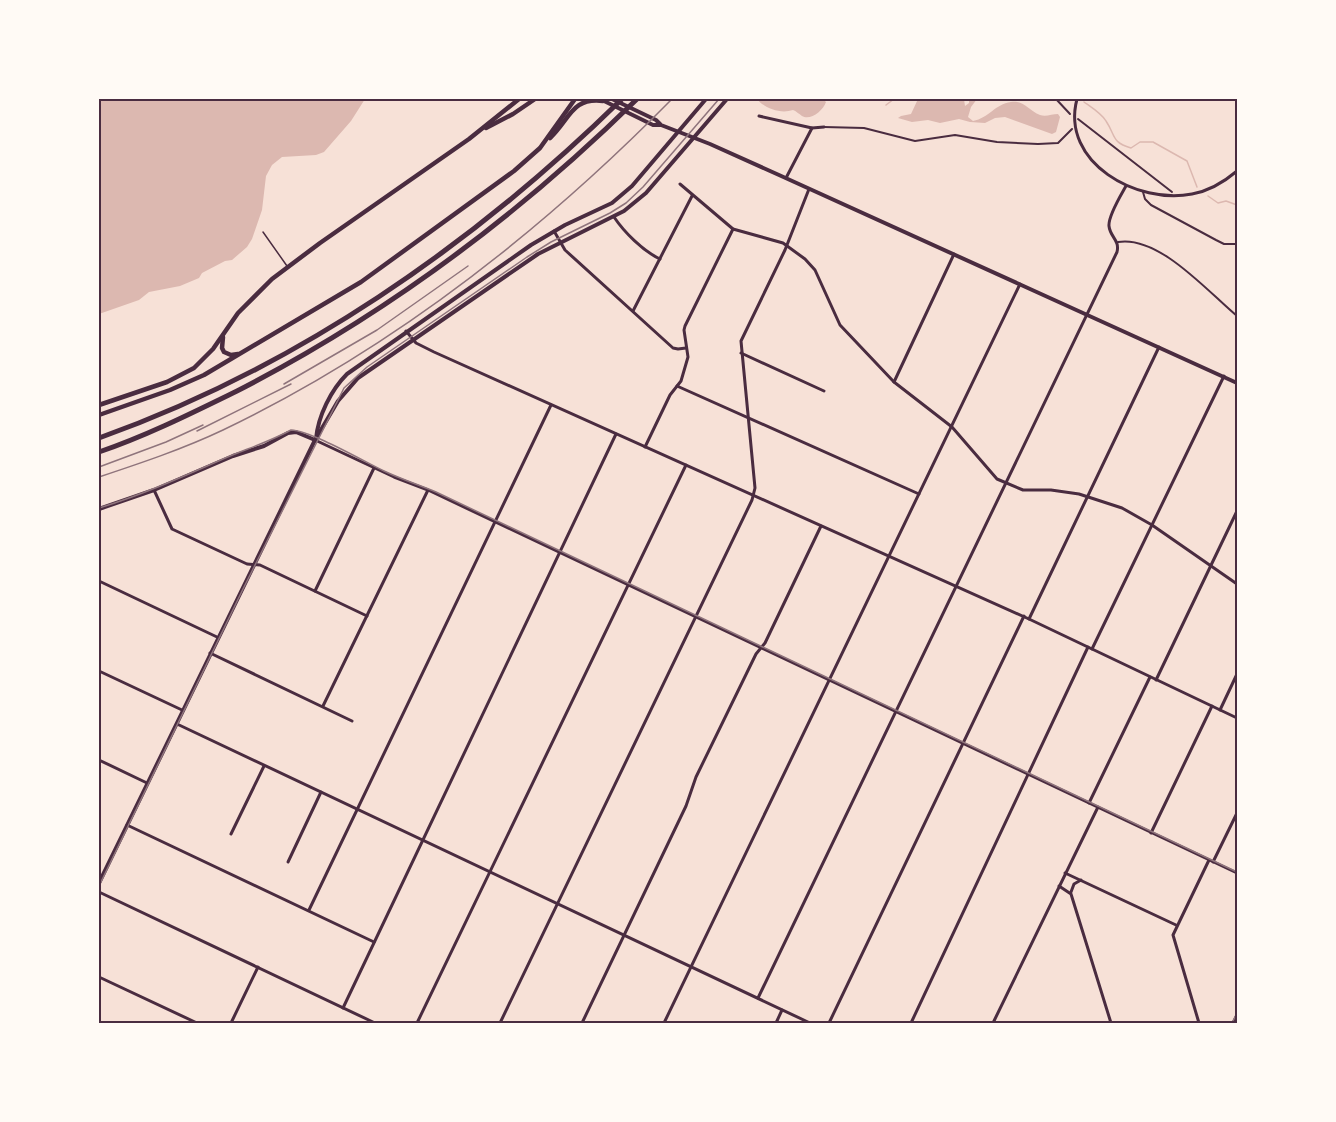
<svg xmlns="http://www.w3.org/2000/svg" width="1336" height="1122" viewBox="0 0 1336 1122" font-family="'Titillium Web',sans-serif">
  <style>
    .water { fill: #dcb8b0 }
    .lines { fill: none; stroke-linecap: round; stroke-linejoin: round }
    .stream { stroke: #dcb8b0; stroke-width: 1.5 }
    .service { stroke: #4a2c40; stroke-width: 1.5 }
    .pedestrian { stroke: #4a2c40; stroke-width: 2 }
    .minor { stroke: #4a2c40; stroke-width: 3 }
    .tertiary { stroke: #4a2c40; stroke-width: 3 }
    .secondary { stroke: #4a2c40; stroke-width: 4 }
    .trunk { stroke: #4a2c40; stroke-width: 4.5 }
    .motorway { stroke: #4a2c40; stroke-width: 5 }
    .tram { stroke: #8f747c; stroke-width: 1.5 }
    .rail { stroke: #8f747c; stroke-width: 1.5 }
    .neatline { fill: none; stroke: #4a2c40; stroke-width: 2 }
  </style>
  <rect width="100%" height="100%" fill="#f7e1d7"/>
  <g class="water">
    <path d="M99,99h266l-14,22 -27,31 -8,3 -34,2 -10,8 -6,11 -4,34 -10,29 -5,8 -15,13 -7,1 -23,12 -3,5 -19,8 -31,6 -10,8 -40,14z"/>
    <path d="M757,99h66l3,3c-3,9 -16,19 -24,14 -3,-2 -6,-5 -9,-6 -12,4 -28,-1 -36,-11z"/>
    <path d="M918,99h46l1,7 4,-3v-4h8l-6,8 -3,10 5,4c16,-3 22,-17 38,-19 13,-2 18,9 29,13 6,2 12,-1 18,-1l2,3 -4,15 -4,2 -47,-17 -10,1 -10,5 -15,-1 -11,-3 -19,4 -12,-3 -16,2 -14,-4 3,-2 10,-2z"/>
  </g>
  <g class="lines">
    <g class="stream">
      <path d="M1084,102c7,5 18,12 22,19 10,15 5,21 25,27l9,-6h13l34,19 10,26"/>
      <path d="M886,105l8,-6"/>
      <path d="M1208,196l10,7 8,-2 11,4"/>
    </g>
    <path class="service" d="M263,232l24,34"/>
    <g class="pedestrian">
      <path d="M1056,99l14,15"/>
      <path d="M1078,119l94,73"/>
      <path d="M824,127l40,1 51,13 40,-6 42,7 41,2 20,-1 14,-14"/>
      <path d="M1143,192l2,7 6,6 65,35 8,4h13"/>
      <path d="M1118,242c41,-7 90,50 119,74"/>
    </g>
    <g class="minor">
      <path d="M1077,99c-17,64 61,106 115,95 17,-3 32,-12 45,-23"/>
      <path d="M759,116l53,12 12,-1"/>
      <path d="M786,178l26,-50"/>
      <path d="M680,184l53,45 50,14 22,16 10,11 25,55 54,57 58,45 45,52 26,11h28l28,4 43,14 30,17 85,59"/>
      <path d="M614,217c10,15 29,34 46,42"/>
      <path d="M554,231l11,19 108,98 5,1 8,-1"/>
      <path d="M633,311l59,-115"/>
      <path d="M406,331l10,12 18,9 595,267 208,99"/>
      <path d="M741,353l83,38"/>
      <path d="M894,382l60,-128"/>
      <path d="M677,386l242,108"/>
      <path d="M645,447l25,-52 11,-14 7,-24 -4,-27 1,-4 48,-97"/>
      <path d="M154,490l18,39 75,35 13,1 107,51"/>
      <path d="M99,581l118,56"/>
      <path d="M315,591l59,-123"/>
      <path d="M1029,619l130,-272"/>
      <path d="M1092,649l132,-273"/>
      <path d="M210,653l142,68"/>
      <path d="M99,671l83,39"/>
      <path d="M1156,680l81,-169"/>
      <path d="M323,706l105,-216"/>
      <path d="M1220,710l17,-36"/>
      <path d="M177,724l633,299"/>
      <path d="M99,760l48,23"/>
      <path d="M1089,803l61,-126"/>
      <path d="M127,825l247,117"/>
      <path d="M1151,833l61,-127"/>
      <path d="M231,834l33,-68"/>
      <path d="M288,862l33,-70"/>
      <path d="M1213,862l24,-49"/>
      <path d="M1065,873l111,52"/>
      <path d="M1059,886l12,8 40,129"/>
      <path d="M99,892l276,131"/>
      <path d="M1071,892l3,-8 7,-4"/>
      <path d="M309,910l242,-505"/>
      <path d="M758,998l359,-746c3,-12 -7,-15 -8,-26 -1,-10 12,-31 17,-40"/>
      <path d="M343,1008l273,-574"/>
      <path d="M231,1023l27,-56"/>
      <path d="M417,1023l269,-558"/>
      <path d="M500,1023l252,-523 3,-12 -14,-147 44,-91 24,-61"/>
      <path d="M582,1023l104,-217 10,-29 60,-123 9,-11 56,-117"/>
      <path d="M664,1023l356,-739"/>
      <path d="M776,1023l6,-13"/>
      <path d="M829,1023l195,-407"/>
      <path d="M911,1023l177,-376"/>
      <path d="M993,1023l105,-216"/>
      <path d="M1199,1023l-26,-88 36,-75"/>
    </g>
    <g class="tertiary">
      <path d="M315,440l79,37 34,13 809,383"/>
      <path d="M99,977l98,46"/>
      <path d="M1233,1023l4,-8"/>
    </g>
    <g class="secondary">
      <path d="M612,99l44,21 5,5 49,19 69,31 458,208"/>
      <path d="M602,100l51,25h7"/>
      <path d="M316,439c2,-23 15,-49 31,-65l184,-129 34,-20 47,-22 20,-17 74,-87"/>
      <path d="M99,509l55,-19 79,-34 31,-10 24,-13 8,-1 19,8"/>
      <path d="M99,883l216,-443 23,-39 20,-23 180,-124 86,-43 22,-18 81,-94"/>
    </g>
    <g class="trunk">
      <path d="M486,128l27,-14 22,-15"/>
      <path d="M550,138c20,-19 22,-41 53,-37"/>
      <path d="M223,337l-1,11 2,4 7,3 7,-1"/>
      <path d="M99,405l68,-23 27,-14 19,-19 25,-36 34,-34 48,-36 149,-104 50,-40"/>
      <path d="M99,415l71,-25 34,-15 157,-93 153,-111 26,-23 35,-49"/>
    </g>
    <g class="motorway">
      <path d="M99,438c197,-70 374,-193 523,-339"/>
      <path d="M99,452c47,-16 93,-39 138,-61 148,-76 281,-175 400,-292"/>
    </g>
    <g class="tram">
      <path d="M99,508c43,-13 83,-31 124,-49 23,-10 46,-17 68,-29 21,1 72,31 93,41 17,8 35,14 52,21l801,380"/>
      <path d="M99,886l144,-297 101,-201 23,-21 160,-110 24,-15 59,-29 16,-10 17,-16 76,-88"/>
      <path d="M1232,1023l5,-10"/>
    </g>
    <g class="rail">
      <path d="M284,384l93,-54 91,-64"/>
      <path d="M197,431l94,-47"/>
      <path d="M99,467l67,-25 37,-17"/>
      <path d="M99,477c42,-14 84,-28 124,-47 167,-80 319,-199 449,-331"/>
    </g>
  </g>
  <rect width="1336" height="1122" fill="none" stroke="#fffaf5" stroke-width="201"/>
  <rect x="100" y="100" width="1136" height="922" class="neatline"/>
</svg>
